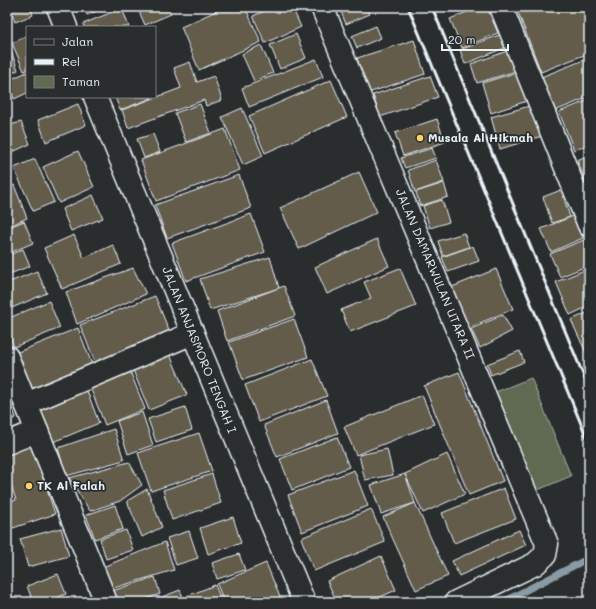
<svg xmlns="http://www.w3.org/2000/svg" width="596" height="609" viewBox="0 0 596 609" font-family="Mali,sans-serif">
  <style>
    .green { fill: #616b52; stroke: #a4aea5 }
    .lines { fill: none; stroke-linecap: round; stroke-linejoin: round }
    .stream { stroke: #8b9ba6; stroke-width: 7 }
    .building { fill: #635c4c; stroke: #e8f1f8 }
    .minor-casing { stroke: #e8f1f8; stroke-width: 25 }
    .minor { stroke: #2a2d2e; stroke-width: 22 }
    .rail { stroke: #e8f1f8; stroke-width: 3 }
    .poi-dot { fill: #ffd166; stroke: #2a2d2e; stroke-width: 1.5 }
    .labels { text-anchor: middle; stroke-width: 3.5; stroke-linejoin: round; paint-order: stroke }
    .poi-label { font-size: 12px; font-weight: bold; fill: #e8f1f8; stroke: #2a2d2e; text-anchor: start }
    .street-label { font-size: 12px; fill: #e8f1f8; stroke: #2a2d2e }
  </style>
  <rect width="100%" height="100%" fill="#2a2d2e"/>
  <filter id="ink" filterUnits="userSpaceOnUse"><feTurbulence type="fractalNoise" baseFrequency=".025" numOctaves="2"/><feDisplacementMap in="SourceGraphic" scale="8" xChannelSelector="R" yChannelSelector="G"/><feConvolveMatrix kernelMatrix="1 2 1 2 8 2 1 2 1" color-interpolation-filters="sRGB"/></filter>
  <g filter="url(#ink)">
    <path class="green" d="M531,378l40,98 -38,16 -40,-99z"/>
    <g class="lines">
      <path class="stream" d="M503,602l86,-44"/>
    </g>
    <g class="building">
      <path d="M20,7h10l3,8 -18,7 -4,-12z"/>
      <path d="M84,7h22l-19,8z"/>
      <path d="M137,7h31l3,7 -26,11z"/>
      <path d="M225,7h20l16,35 -62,28 -18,-43z"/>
      <path d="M274,7h18l9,20 -36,16 -12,-27z"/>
      <path d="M339,7h28l3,7 -24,10z"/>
      <path d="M447,7h17l-15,5z"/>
      <path d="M479,7h8l11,26 -36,15 -12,-29z"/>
      <path d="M516,7h73v46l-48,19z"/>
      <path d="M122,8l7,19h-45l-1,-3z"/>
      <path d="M376,26l5,12 -24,10 -5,-12z"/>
      <path d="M7,33l4,10 -4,2z"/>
      <path d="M296,34l10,24 -26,11 -10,-24z"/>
      <path d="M502,34l5,13 -42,17 -5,-14z"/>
      <path d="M27,36v34l-3,1 -12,-28z"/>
      <path d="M414,40l11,34 -57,19 -11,-35z"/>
      <path d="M261,45l12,28 -19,8 -12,-27z"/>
      <path d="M10,48l8,22 -11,5v-26z"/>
      <path d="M510,50l6,21 -39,12 -6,-19z"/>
      <path d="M589,58v39l-34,14 -14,-34z"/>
      <path d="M316,59l7,18 -74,30 -7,-19z"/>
      <path d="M190,62l7,20 17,-6 8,24 -16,6 -2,-6 -76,28 -6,-18 59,-22 -7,-20z"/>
      <path d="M521,71l9,29 -39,13 -9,-30z"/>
      <path d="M27,72v21l-13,6 -7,-18z"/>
      <path d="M430,76l8,21 -58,20 -7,-22z"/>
      <path d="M331,80l16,37 -82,36 -16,-37z"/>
      <path d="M115,97h37v1l-32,12z"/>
      <path d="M589,100v44l-15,6 -15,-38z"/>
      <path d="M78,104l8,21 -40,17 -8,-22z"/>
      <path d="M200,104l11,29 -25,9 -11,-29z"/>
      <path d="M533,105l9,31 -42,13 -9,-32z"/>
      <path d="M242,108l21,48 -20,9 -21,-48z"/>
      <path d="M437,119l8,23 -42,14 -8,-23z"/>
      <path d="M21,122l9,22 -22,10 -1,-28z"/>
      <path d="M225,129l15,41 -84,31 -15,-41z"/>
      <path d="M153,134l7,18 -16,6 -7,-19z"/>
      <path d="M432,148l4,10 -31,10 -4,-10z"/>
      <path d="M78,151l16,36 -35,16 -16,-36z"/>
      <path d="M589,155v31l-1,1 -11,-27z"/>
      <path d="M35,159l19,43 -21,9 -19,-43z"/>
      <path d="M436,160l8,22 -29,10 -7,-22z"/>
      <path d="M359,172l18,40 -78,37 -19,-41z"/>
      <path d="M239,175l12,33 -84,30 -12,-33z"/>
      <path d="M444,183l4,14 -28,9 -4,-14z"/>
      <path d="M14,185l13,33 -20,9v-40z"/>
      <path d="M561,190l9,27 -18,6 -9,-26z"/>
      <path d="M93,195l10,23 -32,13 -9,-22z"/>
      <path d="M442,200l7,22 -19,6 -7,-22z"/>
      <path d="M251,214l14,38 -79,29 -14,-38z"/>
      <path d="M573,216l10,22 -32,14 -10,-23z"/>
      <path d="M24,221l9,22 -26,11v-26z"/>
      <path d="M464,233l5,14 -26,9 -5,-15z"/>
      <path d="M74,235l10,23 29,-13 8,19 -59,25 -18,-41z"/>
      <path d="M377,239l12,27 -62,28 -12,-27z"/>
      <path d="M584,240l5,13v12l-29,12 -10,-23z"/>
      <path d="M473,246l6,15 -31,11 -6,-15z"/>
      <path d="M23,249l7,17 -23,9v-19z"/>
      <path d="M270,257l9,31 -69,22 -10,-31z"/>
      <path d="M133,268l13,26 -69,30 -11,-32z"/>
      <path d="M400,268l16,38 -66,26 -9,-22 30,-12 -7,-16z"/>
      <path d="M589,268v38l-19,9 -14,-33z"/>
      <path d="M496,269l17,40 -45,19 -16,-41z"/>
      <path d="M37,271l10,22 -40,17v-27z"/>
      <path d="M284,286l11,30 -68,25 -10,-30z"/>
      <path d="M155,296l17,42 -75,29 -17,-42z"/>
      <path d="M49,301l11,27 -46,19 -7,-18v-10z"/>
      <path d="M589,312v45h-1l-17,-37z"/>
      <path d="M503,315l9,16 -32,17 -9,-19z"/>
      <path d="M294,319l14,38 -65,23 -14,-38z"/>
      <path d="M78,328l15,39 -65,26 -15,-39z"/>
      <path d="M168,350l19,45 -38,15 -18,-45z"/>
      <path d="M520,351l4,11 -33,13 -4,-11z"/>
      <path d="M312,359l15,37 -68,26 -14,-37z"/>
      <path d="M128,366l17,43 -40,16 -17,-43z"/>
      <path d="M459,372l44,109 -34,14 -45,-109z"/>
      <path d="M86,388l13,35 -46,19 -14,-35z"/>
      <path d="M7,392l9,26 -9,3z"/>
      <path d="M422,395l12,29 -78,31 -12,-28z"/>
      <path d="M326,400l12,33 -61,24 -13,-32z"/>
      <path d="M185,407l7,23 -36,12 -8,-23z"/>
      <path d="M142,412l11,33 -25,9 -11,-33z"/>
      <path d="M114,429l10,31 -58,16 -8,-28z"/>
      <path d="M199,433l13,38 -61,20 -13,-38z"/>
      <path d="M337,437l12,30 -57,23 -12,-31z"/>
      <path d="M31,441l24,73 -48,16v-27l9,-3 -9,-28v-23z"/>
      <path d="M387,449l6,26 -28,5 -6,-25z"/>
      <path d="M447,454l18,40 -42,19 -18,-39z"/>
      <path d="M129,462l13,23 -22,16 -30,10 -21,-33z"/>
      <path d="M354,470l14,36 -66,26 -14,-37z"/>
      <path d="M212,474l9,29 -49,17 -9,-30z"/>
      <path d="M405,474l10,29 -34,11 -10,-29z"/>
      <path d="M504,488l12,31 -62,24 -12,-30z"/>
      <path d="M147,489l15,38 -20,10 -15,-36z"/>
      <path d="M415,503l33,73 -32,14 -33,-73z"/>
      <path d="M115,505l8,24 -28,10 -9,-24z"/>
      <path d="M371,509l14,33 -71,29 -13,-33z"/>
      <path d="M233,517l8,26 -33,11 -8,-26z"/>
      <path d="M61,528l8,28 -41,11 -8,-28z"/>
      <path d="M126,530l7,20 -27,9 -6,-20z"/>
      <path d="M519,530l7,15 -67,31 -7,-15z"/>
      <path d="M189,531l9,27 -22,7 -9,-27z"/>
      <path d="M165,542l9,28 -67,20 -7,-22z"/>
      <path d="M239,554l6,16 -28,9 -5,-16z"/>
      <path d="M381,556l15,34 -27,12h-32l-10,-21z"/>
      <path d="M266,563l16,39h-58l-7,-18z"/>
      <path d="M58,574l8,20 -20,8h-13l-6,-16z"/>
      <path d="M155,577l5,17 -22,8h-26l-3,-10z"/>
      <path d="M215,585l7,17h-32l-3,-6z"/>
      <path d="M180,590l5,12h-36z"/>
      <path d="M70,597l2,5h-15z"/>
    </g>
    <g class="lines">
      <defs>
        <g id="minor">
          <path d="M58,7l8,20"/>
          <path d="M322,7l225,537 -2,11 -10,9 -79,38"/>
          <path d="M501,7l88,218"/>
          <path d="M95,97l209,505"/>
          <path d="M7,357l99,245"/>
          <path d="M26,404l167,-71"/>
          <path d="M7,443l30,-12"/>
        </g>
      </defs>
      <use href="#minor" class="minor-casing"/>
      <use href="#minor" class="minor"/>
      <g class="rail">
        <path d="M408,7l181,436"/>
        <path d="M432,7l157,382"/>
      </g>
    </g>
  </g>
  <g class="poi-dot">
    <circle cx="420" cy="138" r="4"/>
    <circle cx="29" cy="486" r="4"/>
  </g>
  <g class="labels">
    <g class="poi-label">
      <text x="428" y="142">Musala Al Hikmah</text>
      <text x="37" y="490">TK Al Falah</text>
    </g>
    <g class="street-label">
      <text transform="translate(435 274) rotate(67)" y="4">JALAN DAMARWULAN UTARA II</text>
      <text transform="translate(199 350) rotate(68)" y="4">JALAN ANJASMORO TENGAH I</text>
    </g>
  </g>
  <rect width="596" height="609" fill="none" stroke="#2a2d2e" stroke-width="24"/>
  <rect x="12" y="12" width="572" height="585" fill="none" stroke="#e8f1f8" stroke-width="1.5" filter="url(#ink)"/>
  <rect x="26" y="26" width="130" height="72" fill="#2a2d2e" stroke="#767b7f"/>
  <rect x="34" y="39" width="20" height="6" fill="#2a2d2e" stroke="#767b7f"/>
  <text x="62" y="46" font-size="12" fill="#e8f1f8">Jalan</text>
  <rect x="34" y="59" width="20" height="6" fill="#e8f1f8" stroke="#767b7f"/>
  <text x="62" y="66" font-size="12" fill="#e8f1f8">Rel</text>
  <rect x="34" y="76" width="20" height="12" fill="#616b52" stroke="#767b7f"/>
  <text x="62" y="86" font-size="12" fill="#e8f1f8">Taman</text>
  <path d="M442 44v6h66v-6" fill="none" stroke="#e8f1f8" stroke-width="2"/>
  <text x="448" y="44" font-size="12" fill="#e8f1f8" stroke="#2a2d2e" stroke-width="3" paint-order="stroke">20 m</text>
</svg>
